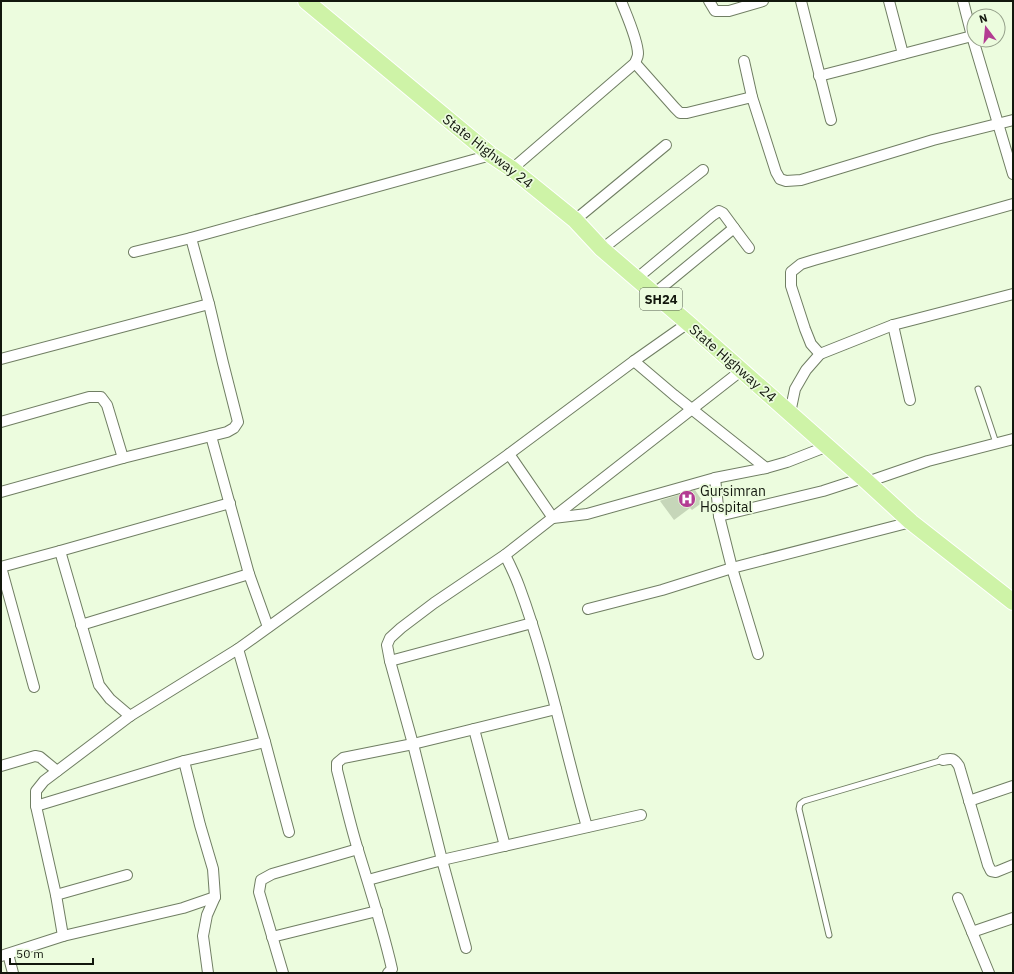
<svg xmlns="http://www.w3.org/2000/svg" width="1014" height="974" viewBox="0 0 1014 974" font-family="'IBM Plex Sans',sans-serif">
  <style>
    .building { fill: #c6d6b9 }
    .lines { fill: none; stroke-linecap: round; stroke-linejoin: round }
    .lane-casing { stroke: #707e63; stroke-width: 7 }
    .street-casing { stroke: #707e63; stroke-width: 12 }
    .primary-casing { stroke: #fff; stroke-width: 18 }
    .lane { stroke: #fff; stroke-width: 5 }
    .street { stroke: #fff; stroke-width: 10 }
    .primary { stroke: #cef3a7; stroke-width: 16 }
    .labels { text-anchor: middle; stroke-width: 3.5; stroke-linejoin: round; paint-order: stroke }
    .shield { fill: #ecfcde; stroke: #535c4c; stroke-width: 1 }
    .shield-label { font-size: 13px; font-weight: bold; fill: #12170d }
    .street-label { font-size: 14px; fill: #12170d; stroke: #ecfcde }
    .poi-label { font-size: 14px; fill: #12170d; stroke: #ecfcde; text-anchor: start }
  </style>
  <rect width="100%" height="100%" fill="#ecfcde"/>
  <path class="building" d="M695,490l8,12 -11,8 -2,-2 -16,12 -14,-19 2,-1z"/>
  <g class="lines">
    <defs>
      <g id="lane">
        <path d="M978,389l18,54"/>
        <path d="M829,935l-30,-126 1,-5 4,-3 139,-41"/>
      </g>
      <g id="street">
        <path d="M709,1l6,10h14l34,-10"/>
        <path d="M801,1l30,119"/>
        <path d="M963,1l9,35 41,138"/>
        <path d="M903,54l69,-18"/>
        <path d="M744,61l8,36"/>
        <path d="M635,63l40,45 5,5h7l65,-16 24,75 4,7 6,2 15,-1 132,-40 80,-20"/>
        <path d="M819,76l43,-11 41,-11 -14,-53"/>
        <path d="M512,169l123,-106c1,-3 3,-6 3,-9 0,-14 -12,-40 -17,-53"/>
        <path d="M575,220l91,-75"/>
        <path d="M602,249l101,-79"/>
        <path d="M134,252l57,-14 300,-83"/>
        <path d="M636,279l77,-64 6,-4 4,2 11,15 15,20"/>
        <path d="M655,293l79,-65"/>
        <path d="M893,325l17,75"/>
        <path d="M820,354l-9,-10 -6,-15 -14,-43v-14l10,-8 13,-4 199,-56"/>
        <path d="M1,359l208,-55"/>
        <path d="M634,361l40,34 92,73"/>
        <path d="M790,413l5,-24 11,-19 14,-16 73,-29 120,-31"/>
        <path d="M1,422l88,-25h12l6,8 16,53"/>
        <path d="M211,436l38,138 19,53"/>
        <path d="M509,454l44,64 34,-4 128,-36 51,-10 21,-6 41,-16"/>
        <path d="M715,478l4,38 13,52 26,86"/>
        <path d="M867,482l61,-21 85,-22"/>
        <path d="M1,492l122,-34 104,-26 7,-4 4,-6 -15,-59 -14,-59 -18,-66"/>
        <path d="M719,516l104,-25 40,-13"/>
        <path d="M60,551l39,134 11,14 20,17"/>
        <path d="M505,555c5,10 10,20 14,31 29,78 45,161 68,241"/>
        <path d="M1,567l59,-16 170,-48"/>
        <path d="M1,567l33,120"/>
        <path d="M588,609l74,-19 70,-22 179,-46"/>
        <path d="M81,625l168,-51"/>
        <path d="M238,649l27,93 24,90"/>
        <path d="M390,661l142,-38"/>
        <path d="M474,729l31,117"/>
        <path d="M943,760c9,-2 11,-2 16,6l29,99 3,6 5,1 17,-7"/>
        <path d="M184,761l16,64 13,44 2,28 -8,18 -4,21 5,37"/>
        <path d="M1,766l34,-10 5,1 17,14"/>
        <path d="M969,801l44,-15"/>
        <path d="M36,806l148,-45 81,-19"/>
        <path d="M641,815l-199,45 -29,-116 -23,-83 -3,-16 3,-7 11,-10 33,-25 71,-48 237,-185"/>
        <path d="M368,880l74,-20 24,88"/>
        <path d="M56,895l71,-20"/>
        <path d="M958,898l31,75"/>
        <path d="M972,932l41,-14"/>
        <path d="M63,936l-7,-41 -20,-89v-15l8,-10 86,-65 108,-67 271,-195 125,-93 54,-38"/>
        <path d="M272,937l105,-26"/>
        <path d="M8,954l5,19"/>
        <path d="M1,956l62,-20 120,-28 32,-11"/>
        <path d="M283,973l-24,-81 2,-12 11,-6 86,-25"/>
        <path d="M388,973l4,-4c-9,-40 -22,-80 -34,-119 -8,-26 -14,-53 -21,-80v-7l6,-5 70,-14 143,-35"/>
      </g>
      <path id="primary" d="M306,1l185,154 21,14 63,51 27,29 86,74 175,155 48,44 102,80"/>
    </defs>
    <use href="#lane" class="lane-casing"/>
    <use href="#street" class="street-casing"/>
    <use href="#primary" class="primary-casing"/>
    <use href="#lane" class="lane"/>
    <use href="#street" class="street"/>
    <use href="#primary" class="primary"/>
  </g>
  <defs>
    <symbol id="hospital-disc" viewBox="-11 -11 22 22"><circle r="9.5" fill="#b33c92" stroke="#ecfcde"/><path d="M-5-5h3v3.5h4V-5h3V5h-3V1.5h-4V5h-3Z" fill="#fff"/></symbol>
  </defs>
  <g fill-rule="evenodd">
    <use href="#hospital-disc" x="677" y="489" width="20" height="20"/>
  </g>
  <g class="labels">
    <rect class="shield" x="640" y="288" width="42" height="22" rx="3"/>
    <g class="shield-label">
      <text x="661" y="304">SH24</text>
    </g>
    <g class="street-label">
      <text transform="translate(488 151) rotate(38)" y="5">State Highway 24</text>
      <text transform="translate(733 363) rotate(41)" y="5">State Highway 24</text>
    </g>
    <g class="poi-label">
      <text x="700" y="496">Gursimran<tspan x="700" dy="16">Hospital</tspan></text>
    </g>
  </g>
  <rect width="1014" height="974" fill="none" stroke="#12170d" stroke-width="4"/>
  <g transform="translate(986 28) rotate(344)"><circle r="19" fill="#ecfcde" stroke="#95a08a"/>
  <path d="M0-3L7 15L0 10L-7 15Z" fill="#b33c92"/>
  <text y="-6" font-size="11" font-weight="bold" text-anchor="middle" fill="#12170d">N</text>
  </g>
  <path d="M10 958v6h83v-6" fill="none" stroke="#12170d" stroke-width="2"/>
  <text x="16" y="958" font-size="12" fill="#12170d" stroke="#ecfcde" stroke-width="3" paint-order="stroke">50 m</text>
</svg>
